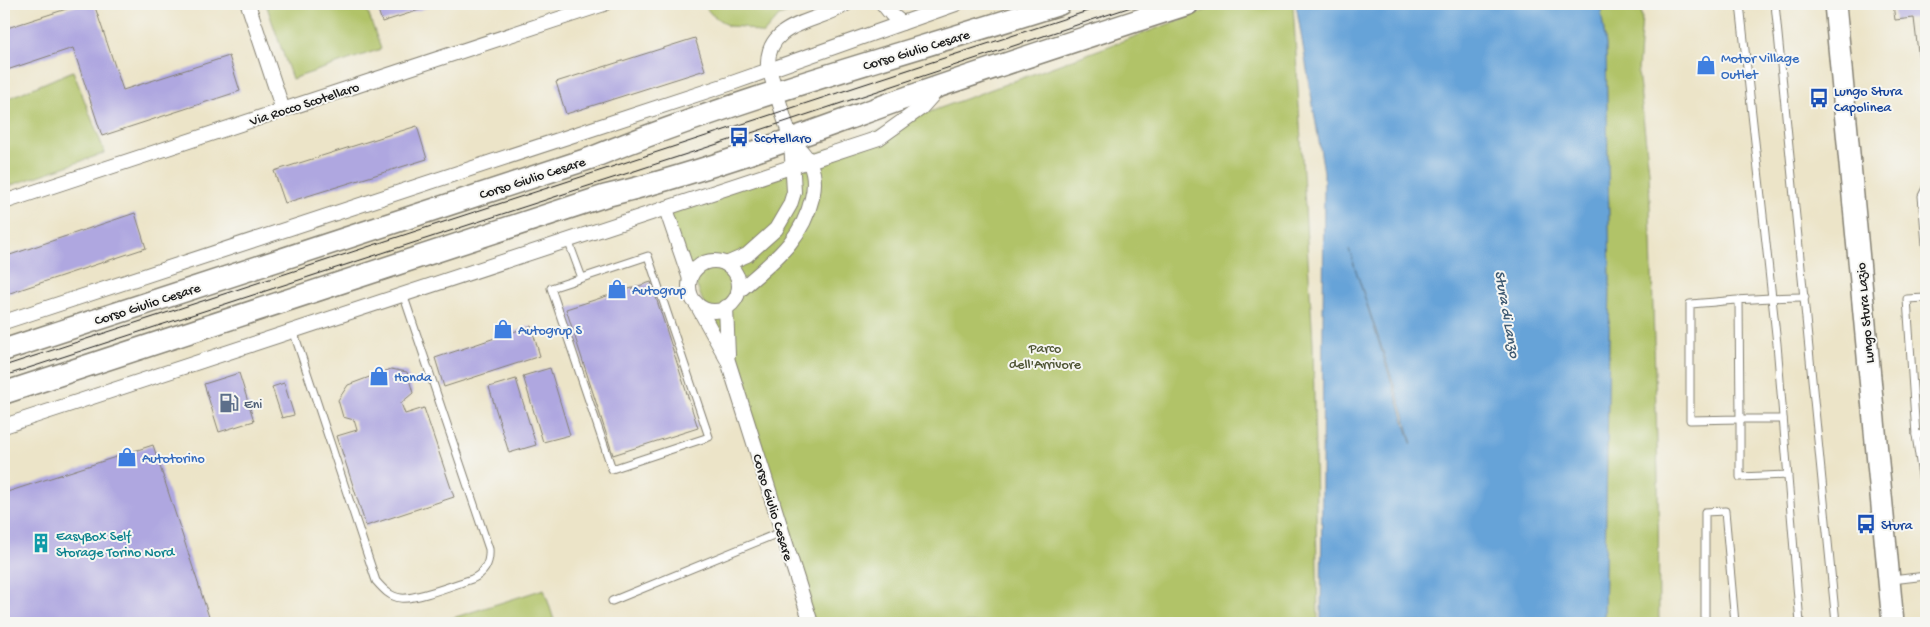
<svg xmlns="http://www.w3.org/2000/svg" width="1930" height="627" viewBox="0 0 1930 627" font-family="'Gochi Hand',sans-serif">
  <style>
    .green { fill: #b1c367; stroke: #667042 }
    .water { fill: #66a3d8; stroke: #41607a; fill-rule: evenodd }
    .building { fill: #afa7e0 }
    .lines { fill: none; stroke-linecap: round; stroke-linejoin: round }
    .lane-casing { stroke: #848072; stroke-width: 9 }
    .street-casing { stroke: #848072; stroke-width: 16 }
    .primary-casing { stroke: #848072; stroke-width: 24 }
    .lane { stroke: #fff; stroke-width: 7 }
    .street { stroke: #fff; stroke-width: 14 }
    .primary { stroke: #fff; stroke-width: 21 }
    .tram { stroke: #1c1c1c; stroke-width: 1 }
    .labels { text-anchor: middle; stroke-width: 4; stroke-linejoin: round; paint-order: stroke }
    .street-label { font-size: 14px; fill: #1c1c1c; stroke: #f6f6f2 }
    .shop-label { font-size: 14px; fill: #366cbe; stroke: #f6f6f2; text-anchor: start }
    .transit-label { font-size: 14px; fill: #164399; stroke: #f6f6f2; text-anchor: start }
    .park-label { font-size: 14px; fill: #505636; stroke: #f6f6f2 }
    .service-label { font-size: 14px; fill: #4e5e75; stroke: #f6f6f2; text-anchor: start }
    .culture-label { font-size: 14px; fill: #0d838f; stroke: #f6f6f2; text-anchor: start }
    .water-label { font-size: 15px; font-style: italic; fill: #3d5971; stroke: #f6f6f2 }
  </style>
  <rect width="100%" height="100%" fill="#f6f6f2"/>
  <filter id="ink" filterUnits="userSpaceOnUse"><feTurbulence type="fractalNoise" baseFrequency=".02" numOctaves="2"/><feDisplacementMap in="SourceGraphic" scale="10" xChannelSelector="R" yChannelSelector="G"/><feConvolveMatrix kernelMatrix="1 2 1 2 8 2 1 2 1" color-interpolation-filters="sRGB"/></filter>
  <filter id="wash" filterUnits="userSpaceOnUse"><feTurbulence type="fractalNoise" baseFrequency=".0096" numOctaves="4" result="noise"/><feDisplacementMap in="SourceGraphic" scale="20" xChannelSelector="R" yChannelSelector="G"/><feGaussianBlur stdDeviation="1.12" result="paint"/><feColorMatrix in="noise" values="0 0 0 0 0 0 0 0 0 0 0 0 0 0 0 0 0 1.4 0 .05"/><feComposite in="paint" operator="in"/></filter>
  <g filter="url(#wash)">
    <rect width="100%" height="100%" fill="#ece4c8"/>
    <g class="green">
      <path d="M266,4h99l16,45 -89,30z"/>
      <path d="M703,4h108l-32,12 -16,18 -19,-7 -16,-1 -17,-12z"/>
      <path d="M1223,4h70l20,339 5,280h-505l-74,-231 -73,-183z"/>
      <path d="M1600,4h40l2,13 -4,54 11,100 9,306 1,146h-55l6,-341 -4,-237z"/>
      <path d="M73,71l32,82 -96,33 -5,-18v-68z"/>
      <path d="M544,589l11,34h-118z"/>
    </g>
    <path class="water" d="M1296,4h304l6,41 4,237 -6,341h-283l3,-451zM1349,249l55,166 8,29 -1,-1z"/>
    <g id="blocks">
      <g class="building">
        <path d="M82,4h12l29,86 106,-34 11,35 -138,45 -29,-88 -69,23v-42z"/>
        <path d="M376,4h62l-56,18z"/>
        <path d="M1893,4h33v57h-7l-5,-43 -19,2z"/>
        <path d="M695,38l10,32 -139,44 -10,-32z"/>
        <path d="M417,126l10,33 -142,44 -11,-32z"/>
        <path d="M135,213l11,35 -142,47v-38z"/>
        <path d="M651,282l47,146 -85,27 -47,-146z"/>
        <path d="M531,326l9,30 -96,31 -9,-29z"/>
        <path d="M550,368l20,67 -27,7 -20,-66z"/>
        <path d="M391,369l16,3 6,21 -12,10 4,11 19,-6 30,89 -88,29 -29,-90 20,-6 -3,-10 -11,-3 -5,-17 10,-15z"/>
        <path d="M239,373l15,48 -35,11 -15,-48z"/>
        <path d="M516,379l20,66 -27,8 -20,-66z"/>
        <path d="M284,383l10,32 -12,3 -10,-31z"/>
        <path d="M153,445l58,178h-207v-130z"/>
      </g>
    </g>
  </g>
  <g filter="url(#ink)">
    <use href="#blocks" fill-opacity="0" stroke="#848072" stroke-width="1"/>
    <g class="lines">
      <defs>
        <g id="lane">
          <path d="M1740,4l37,340 23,279"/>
          <path d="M1775,4l61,619"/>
          <path d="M1926,188l-4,8 4,49"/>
          <path d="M568,240l14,38 66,-22 61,181 -97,32 -61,-181 31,-10"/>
          <path d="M1926,298l-19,1 9,136 10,68"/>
          <path d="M1739,300l1,119 -50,1v-116c38,-3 76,-7 115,-7"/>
          <path d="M293,330l83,251c7,8 14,16 25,17 15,2 55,-14 71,-19 13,-6 18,-17 17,-30l-86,-255"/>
          <path d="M1783,419h-43v58l48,-2"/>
          <path d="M1916,435l10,-1"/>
          <path d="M1892,580l34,-4"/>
          <path d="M612,601l169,-69"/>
          <path d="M1705,623v-111l20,-1 10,112"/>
        </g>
        <g id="street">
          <path d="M248,4l35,106"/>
          <path d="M883,4l9,11 10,8"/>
          <path d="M4,202l600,-198"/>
          <path d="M666,209l24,70"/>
          <circle cx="714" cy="286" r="25"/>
          <path d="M726,264l21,-9 29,-26 14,-24 4,-13 -3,-52 -23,-74c-2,-45 51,-43 78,-62"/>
          <path d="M738,292c32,-29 64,-50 74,-94 3,-12 3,-23 -2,-34 -3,-9 -13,-17 -19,-24"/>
          <path d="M696,303l32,58 83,262"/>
          <path d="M726,307l2,48"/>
          <path d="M4,322l731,-240 221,-78"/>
          <path d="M4,426l875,-288 42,-30 17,-19"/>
        </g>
        <g id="primary">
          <path d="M1835,4l58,619"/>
          <path d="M4,350l587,-192c152,-62 313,-104 469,-154"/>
          <path d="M4,393l601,-197c105,-25 205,-64 306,-100 92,-32 185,-62 277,-92"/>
        </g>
      </defs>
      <use href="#lane" class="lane-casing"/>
      <use href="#street" class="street-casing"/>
      <use href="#primary" class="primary-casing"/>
      <use href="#lane" class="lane"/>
      <use href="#street" class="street"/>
      <use href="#primary" class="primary"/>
      <g class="tram">
        <path d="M4,366l1105,-362"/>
        <path d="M4,376l735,-239 401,-133"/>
      </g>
    </g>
  </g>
  <defs>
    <symbol id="shop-bare" viewBox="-9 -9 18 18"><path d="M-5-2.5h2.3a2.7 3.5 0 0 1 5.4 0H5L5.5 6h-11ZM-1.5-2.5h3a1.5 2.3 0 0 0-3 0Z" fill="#3f7fe0" stroke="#f6f6f2" stroke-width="2.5" paint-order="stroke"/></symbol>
    <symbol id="bus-bare" viewBox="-9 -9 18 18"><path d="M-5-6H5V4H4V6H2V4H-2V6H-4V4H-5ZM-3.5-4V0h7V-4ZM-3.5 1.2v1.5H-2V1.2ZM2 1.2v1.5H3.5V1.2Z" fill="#1a4fb4" stroke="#f6f6f2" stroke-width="2.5" paint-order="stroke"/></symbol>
    <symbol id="fuel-bare" viewBox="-9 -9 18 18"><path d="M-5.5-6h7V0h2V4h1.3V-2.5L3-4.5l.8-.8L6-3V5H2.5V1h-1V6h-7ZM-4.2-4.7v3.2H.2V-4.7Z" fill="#5c6f8a" stroke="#f6f6f2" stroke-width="2.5" paint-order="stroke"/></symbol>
    <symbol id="building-bare" viewBox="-9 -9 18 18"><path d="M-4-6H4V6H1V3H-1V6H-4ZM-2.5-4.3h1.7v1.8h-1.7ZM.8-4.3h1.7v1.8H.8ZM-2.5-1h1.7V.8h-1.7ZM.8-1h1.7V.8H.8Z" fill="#0f9aa8" stroke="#f6f6f2" stroke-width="2.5" paint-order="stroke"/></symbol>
  </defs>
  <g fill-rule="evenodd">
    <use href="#shop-bare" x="1692" y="51" width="28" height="28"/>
    <use href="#bus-bare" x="1805" y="84" width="28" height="28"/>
    <use href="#bus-bare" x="725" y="123" width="28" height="28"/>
    <use href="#shop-bare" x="603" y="275" width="28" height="28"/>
    <use href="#shop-bare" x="489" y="315" width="28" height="28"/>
    <use href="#shop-bare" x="365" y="362" width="28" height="28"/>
    <use href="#fuel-bare" x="215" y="389" width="28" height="28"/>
    <use href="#shop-bare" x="113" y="443" width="28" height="28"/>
    <use href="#bus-bare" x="1852" y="510" width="28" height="28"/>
    <use href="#building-bare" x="27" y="529" width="28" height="28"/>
  </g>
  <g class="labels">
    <g class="street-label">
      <text transform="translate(916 49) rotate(-17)" y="5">Corso Giulio Cesare</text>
      <text transform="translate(304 103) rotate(-18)" y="5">Via Rocco Scotellaro</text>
      <text transform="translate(532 177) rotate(-18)" y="5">Corso Giulio Cesare</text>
      <text transform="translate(147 303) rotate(-18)" y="5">Corso Giulio Cesare</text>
      <text transform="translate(1864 313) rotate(-95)" y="5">Lungo Stura Lazio</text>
      <text transform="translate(774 507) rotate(73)" y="5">Corso Giulio Cesare</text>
    </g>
    <g class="shop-label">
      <text x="1721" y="62">Motor Village<tspan x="1721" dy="16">Outlet</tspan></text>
      <text x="632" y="294">Autogrup</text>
      <text x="518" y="334">Autogrup S</text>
      <text x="394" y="381">Honda</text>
      <text x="142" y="462">Autotorino</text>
    </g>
    <g class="transit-label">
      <text x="1834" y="95">Lungo Stura<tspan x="1834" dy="16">Capolinea</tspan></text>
      <text x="754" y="142">Scotellaro</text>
      <text x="1881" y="529">Stura</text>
    </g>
    <g class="park-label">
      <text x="1045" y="352">Parco<tspan x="1045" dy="16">dell'Arrivore</tspan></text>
    </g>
    <g class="service-label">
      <text x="244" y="408">Eni</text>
    </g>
    <g class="culture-label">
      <text x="56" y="540">EasyBox Self<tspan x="56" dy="16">Storage Torino Nord</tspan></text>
    </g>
    <g class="water-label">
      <text transform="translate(1508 314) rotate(80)" y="5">Stura di Lanzo</text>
    </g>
  </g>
  <rect width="1930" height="627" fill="none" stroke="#f6f6f2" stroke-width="20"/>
</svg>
